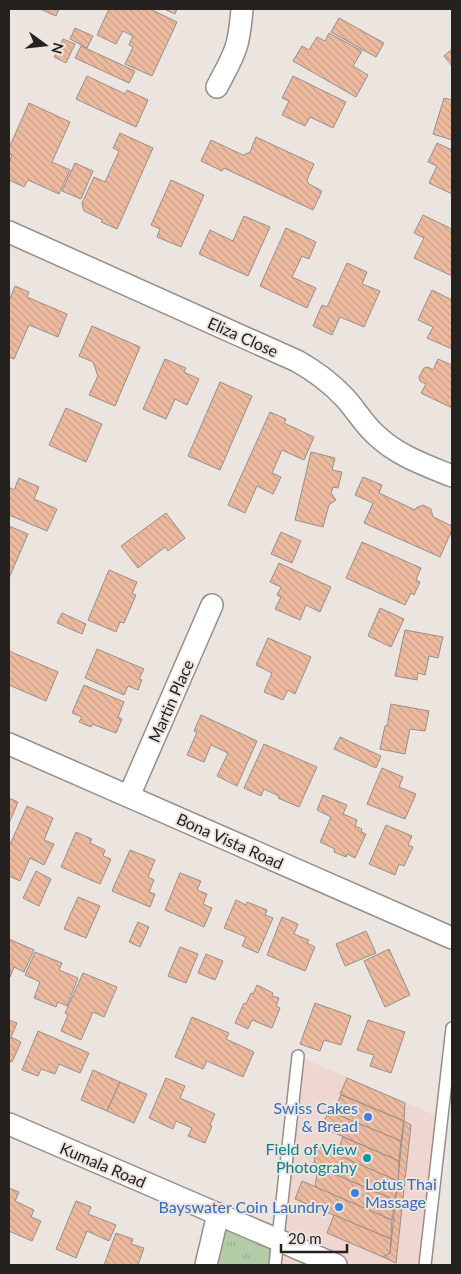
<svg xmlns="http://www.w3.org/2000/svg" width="461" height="1274" viewBox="0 0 461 1274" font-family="Lato,sans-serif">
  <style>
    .commercial { fill: #f0d6d1 }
    .grass { fill: url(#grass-tufts) }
    .building { fill: url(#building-back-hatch); stroke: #978f8b }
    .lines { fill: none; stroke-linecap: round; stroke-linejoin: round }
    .service-casing { stroke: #958e89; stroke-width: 14 }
    .minor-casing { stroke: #958e89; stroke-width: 24 }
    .service { stroke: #fff; stroke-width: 11 }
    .minor { stroke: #fff; stroke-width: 21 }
    .shop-dot { fill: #3f7fe0; stroke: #ece5df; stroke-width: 2 }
    .culture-dot { fill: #0f9aa8; stroke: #ece5df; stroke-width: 2 }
    .labels { text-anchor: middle; stroke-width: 4; stroke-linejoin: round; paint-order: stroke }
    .street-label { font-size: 16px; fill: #24211f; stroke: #ece5df }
    .shop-label { font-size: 16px; fill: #366cbe; stroke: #ece5df; text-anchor: end }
    .culture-label { font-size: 16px; fill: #0d838f; stroke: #ece5df; text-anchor: end }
  </style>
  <defs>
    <pattern id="grass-tufts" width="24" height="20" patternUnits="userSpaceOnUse" patternTransform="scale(1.25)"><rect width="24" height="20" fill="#b4cba8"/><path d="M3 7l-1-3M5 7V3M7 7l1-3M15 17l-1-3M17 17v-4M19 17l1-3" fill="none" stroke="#9bae90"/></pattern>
    <pattern id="building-back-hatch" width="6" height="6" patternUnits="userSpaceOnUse" patternTransform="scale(1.25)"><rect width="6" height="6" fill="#edba9f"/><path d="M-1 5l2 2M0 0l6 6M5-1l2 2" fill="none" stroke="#cba088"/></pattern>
  </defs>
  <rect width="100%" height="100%" fill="#ece5df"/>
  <path class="commercial" d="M298,1056l144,62 -17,147h-150z"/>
  <path class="grass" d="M218,1214l60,26 -3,25h-69z"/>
  <g class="building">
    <path d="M40,9h19l-3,7z"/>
    <path d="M109,9h41l27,13 -25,54 -27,-12 8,-17 -4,-2 4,-9 -10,-5 -7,13 -19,-9z"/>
    <path d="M164,9h13l-2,5z"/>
    <path d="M339,18l45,25 -8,14 -45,-25z"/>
    <path d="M75,28l18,8 -6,12 -17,-9z"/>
    <path d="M329,33l33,18 -9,15 15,9 -12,22 -63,-36 9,-15 7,4 8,-13 8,4z"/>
    <path d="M63,39l12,5 -9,19 -12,-6z"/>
    <path d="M81,46l54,25 -6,12 -54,-25z"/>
    <path d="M452,49v17l-8,-10z"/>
    <path d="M87,76l38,18 2,-4 21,10 -12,27 -60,-28z"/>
    <path d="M293,76l53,26 -13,26 -23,-11 -5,9 -23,-11 7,-14 -7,-3z"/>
    <path d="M444,98l8,2v40l-19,-6z"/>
    <path d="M29,103l41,19 -18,40 18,8 -11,24 -31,-14 -4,7 -15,-7v-17l3,-8 -3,-1v-6z"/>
    <path d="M120,133l33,15 -36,81 -16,-7 2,-2 -19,-9 -2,-8 12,-26 11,5 14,-31 -6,-3z"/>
    <path d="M256,137l58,27 -7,16 2,4 13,7 -9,19 -89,-42 -2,3 -21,-10 10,-21 32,15 7,-3z"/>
    <path d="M437,143l15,7v44l-23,-11 8,-17 -9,-4z"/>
    <path d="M75,163l18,8 -12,28 -19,-8z"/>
    <path d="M171,180l33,15 -23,52 -24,-10 3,-8 -9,-4z"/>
    <path d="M423,215l29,14v47l-38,-18 10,-20 -10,-5z"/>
    <path d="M244,216l26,11 -22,49 -49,-22 11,-24 23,11z"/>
    <path d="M286,228l30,14 -7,17 -7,-3 -10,21 24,11 -9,20 -47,-22z"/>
    <path d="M347,263l20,9 -5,12 18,7 -16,36 -24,-10 -8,18 -19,-9 9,-21 5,2z"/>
    <path d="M15,286l14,6 -2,5 40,17 -9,23 -29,-12 -15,34 -5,-2v-56z"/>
    <path d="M432,290l20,10v49l-25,-11 6,-11 -15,-7z"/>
    <path d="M92,326l48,21 -25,59 -26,-11 9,-19 -5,-14 -14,-6z"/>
    <path d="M165,359l21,9 -2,4 15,7 -12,26 -12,-6 -9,20 -23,-10z"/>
    <path d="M438,359l14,6v43l-31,-15 5,-9 -6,-3 -1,-4 5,-9 4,-1 5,3z"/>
    <path d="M220,382l32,14 -32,74 -32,-14z"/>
    <path d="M66,408l36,16 -16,38 -37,-17z"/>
    <path d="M270,412l16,7 -2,4 30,14 -10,23 -22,-10 -10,23 9,4 -8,17 -16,-8 -12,27 -17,-8z"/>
    <path d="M311,452l24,6 -3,12 10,2 -4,16 -5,-1 -2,6 5,7 -7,5 -6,22 -28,-7z"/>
    <path d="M363,477l19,8 -3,8 36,17 1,-2 7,-3 8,4 2,8 19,9v4l-12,27 -76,-34 9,-20 -18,-8z"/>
    <path d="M19,478l20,9 -5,12 23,10 -10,22 -38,-16v-28l5,3z"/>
    <path d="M166,513l19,25 -17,13 -3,-4 -27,21 -17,-22z"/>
    <path d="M9,526l19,8 -19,44z"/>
    <path d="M281,532l20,9 -9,22 -21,-9z"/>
    <path d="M362,542l59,26 -5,12 4,2 -6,13 -3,-2 -6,12 -59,-27z"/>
    <path d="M279,563l52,24 -11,25 -14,-7 -6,15 -25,-11 6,-12 -4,-2 4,-8 -11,-5z"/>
    <path d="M109,570l28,12 -5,12 4,1 -12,28 -4,-1 -4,10 -28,-12z"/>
    <path d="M380,608l24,11 -13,28 -23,-11z"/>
    <path d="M62,613l24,11 -4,10 -25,-11z"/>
    <path d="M405,630l38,7 -5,21 -9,-2 -4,19 -7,-2 -1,7 -22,-4z"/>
    <path d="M268,638l43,19 -16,37 -7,-4 -5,10 -19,-8 8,-19 -16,-8z"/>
    <path d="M97,649l47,20 -5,10 3,1 -4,10 -10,-4 -4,9 -39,-17z"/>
    <path d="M9,651l49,21 -12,29 -37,-16z"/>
    <path d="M84,685l40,17 -6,15 4,2 -6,14 -24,-9 -1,3 -12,-5 3,-5 -10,-4z"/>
    <path d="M391,704l38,7 -4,20 -15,-2 -5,25 -25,-5 5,-23h2z"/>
    <path d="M201,715l56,26 -20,45 -20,-10 11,-23 -17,-8 -7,17 -17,-7 10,-23 -3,-1z"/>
    <path d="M340,737l41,19 -5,12 -42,-19z"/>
    <path d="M264,744l53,23 -18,40 -21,-9 1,-2 -15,-7 -3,7 -17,-8z"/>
    <path d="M382,768l21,9 -4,10 17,7 -11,25 -38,-15z"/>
    <path d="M323,795l24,10 -4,9 14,6 -2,6 7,3 -1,3 5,2 -11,24 -8,-4 -1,3 -12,-5 1,-3 -15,-7 11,-25 -14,-7z"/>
    <path d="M9,798l9,4 -9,21z"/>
    <path d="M27,806l26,12 -9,22 10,4 -10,21 -14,-7 -10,23 -11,-5v-29z"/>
    <path d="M386,825l26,11 -4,9 5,2 -9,19 -5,-2 -4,11 -26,-11z"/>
    <path d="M76,832l16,7 -2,4 15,7 -2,6 8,3 -11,25 -39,-17z"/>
    <path d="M130,850l25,10 -7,17 6,3 -5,12 6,2 -5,13 -38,-16z"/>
    <path d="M36,871l15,8 -12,27 -16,-8z"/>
    <path d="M180,873l21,8 -4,9 10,4 -4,10 9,4 -8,19 -39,-17z"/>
    <path d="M78,897l22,9 -14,32 -22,-9z"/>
    <path d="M236,900l10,5 1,-3 20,8 -2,5 8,3 -15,35 -16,-7 4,-9 -22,-9z"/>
    <path d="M282,917l16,7 -4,10 15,6 -2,3 8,4 -10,24 -38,-16z"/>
    <path d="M138,922l11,5 -9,20 -11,-5z"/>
    <path d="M366,931l10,22 -31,13 -9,-22z"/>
    <path d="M9,939l25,11 -10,22 -10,-5 -4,10z"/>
    <path d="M180,947l18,7 -12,29 -18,-7z"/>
    <path d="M389,949l21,46 -25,12 -21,-46z"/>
    <path d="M35,952l27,11 -3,7 19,8 -11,28 -9,-4 -2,5 -22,-9 6,-16 -15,-7z"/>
    <path d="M206,954l17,7 -8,19 -17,-7z"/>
    <path d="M83,973l34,14 -13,30 -11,-5 -12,28 -20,-9 7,-16 -3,-2z"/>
    <path d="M257,985l16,8 -1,3 7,2 -3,8 4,2 -8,20 -20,-8 -4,9 -13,-6 9,-20 2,1 5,-11 2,1z"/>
    <path d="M315,1003l36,13 -10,29 -17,-5 -4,11 -20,-7z"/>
    <path d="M192,1017l37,16 -3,6 28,13 -11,25 -36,-16 -4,8 -28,-12z"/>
    <path d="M9,1020l8,3 -6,14 10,5 -9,20 -3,-1z"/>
    <path d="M368,1020l37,12 -14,41 -21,-7 4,-11 -17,-5z"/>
    <path d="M38,1031l51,22 -9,20 -21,-9 -4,10 -14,-5 -3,7 -16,-6z"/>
    <path d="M93,1070l27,12 -13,29 -26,-11z"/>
    <path d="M166,1078l19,8 -5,12 35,16 -5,11 2,1 -7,17 -17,-7 4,-8 -16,-7 -3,8 -24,-11z"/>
    <path d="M347,1078l58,25 -1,18 -64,-27z"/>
    <path d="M120,1082l27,12 -13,29 -27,-12z"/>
    <path d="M341,1095l63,26 -3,20 -68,-28z"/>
    <path d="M329,1111l72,30 -2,20 -78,-34z"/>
    <path d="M404,1121l7,4 -15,138 -13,-6 7,-4z"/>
    <path d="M343,1137l56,24 -1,20 -62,-26z"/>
    <path d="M319,1147l79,34 -3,19 -82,-35 2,-6 -1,-1z"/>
    <path d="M318,1167l77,33 -3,20 -77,-33z"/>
    <path d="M302,1181l90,39 -1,19 -96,-40z"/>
    <path d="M9,1188l10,4 -4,9 19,9 -3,7 10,4 -9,20 -23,-10z"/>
    <path d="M76,1201l15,6 -3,7 28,11 -7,16 -22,-10 -11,27 -20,-9z"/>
    <path d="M334,1215l57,24 -1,14 -7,4 -56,-24z"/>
    <path d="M116,1233l17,6 -2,5 13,4 -6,17h-34z"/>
  </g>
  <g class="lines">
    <defs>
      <g id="service">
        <path d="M275,1265l23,-209"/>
        <path d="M425,1265l27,-237"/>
      </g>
      <g id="minor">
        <path d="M217,87c7,-14 16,-28 20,-43 3,-12 4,-23 5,-35"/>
        <path d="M9,232l288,129c18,10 34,22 48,37 11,12 18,25 30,36 21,21 50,31 77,42"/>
        <path d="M9,744l443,194"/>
        <path d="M129,796l83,-191"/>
        <path d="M9,1124l327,141"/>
        <path d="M206,1265l12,-51"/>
      </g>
    </defs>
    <use href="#service" class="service-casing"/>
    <use href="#minor" class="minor-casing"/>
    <use href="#service" class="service"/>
    <use href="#minor" class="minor"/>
  </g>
  <g class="shop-dot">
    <circle cx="368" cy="1117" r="5"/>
    <circle cx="355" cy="1193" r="5"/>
    <circle cx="339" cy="1207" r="5"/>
  </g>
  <circle class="culture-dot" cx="367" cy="1158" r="5"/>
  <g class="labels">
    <g class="street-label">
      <text transform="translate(243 337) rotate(24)" y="6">Eliza Close</text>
      <text transform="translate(171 701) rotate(-66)" y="6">Martin Place</text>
      <text transform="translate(230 841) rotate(24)" y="6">Bona Vista Road</text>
      <text transform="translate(103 1165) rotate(23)" y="6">Kumala Road</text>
    </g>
    <g class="shop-label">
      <text x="358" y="1114">Swiss Cakes<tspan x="358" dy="18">&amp; Bread</tspan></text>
      <text x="365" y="1190" text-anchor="start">Lotus Thai<tspan x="365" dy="18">Massage</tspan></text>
      <text x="329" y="1213">Bayswater Coin Laundry</text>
    </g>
    <g class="culture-label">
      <text x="357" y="1155">Field of View<tspan x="357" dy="18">Photograhy</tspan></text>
    </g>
  </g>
  <rect width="461" height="1274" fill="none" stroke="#24211f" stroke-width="20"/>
  <g transform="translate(45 45) rotate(105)" stroke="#ece5df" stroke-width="4" paint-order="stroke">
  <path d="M0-4L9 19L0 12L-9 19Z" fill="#24211f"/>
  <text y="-8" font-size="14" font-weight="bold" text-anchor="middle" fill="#24211f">N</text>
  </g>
  <path d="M281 1244v8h66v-8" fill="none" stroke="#24211f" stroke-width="2.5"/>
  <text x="288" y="1244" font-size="15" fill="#24211f" stroke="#ece5df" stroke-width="4" paint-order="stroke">20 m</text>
</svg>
